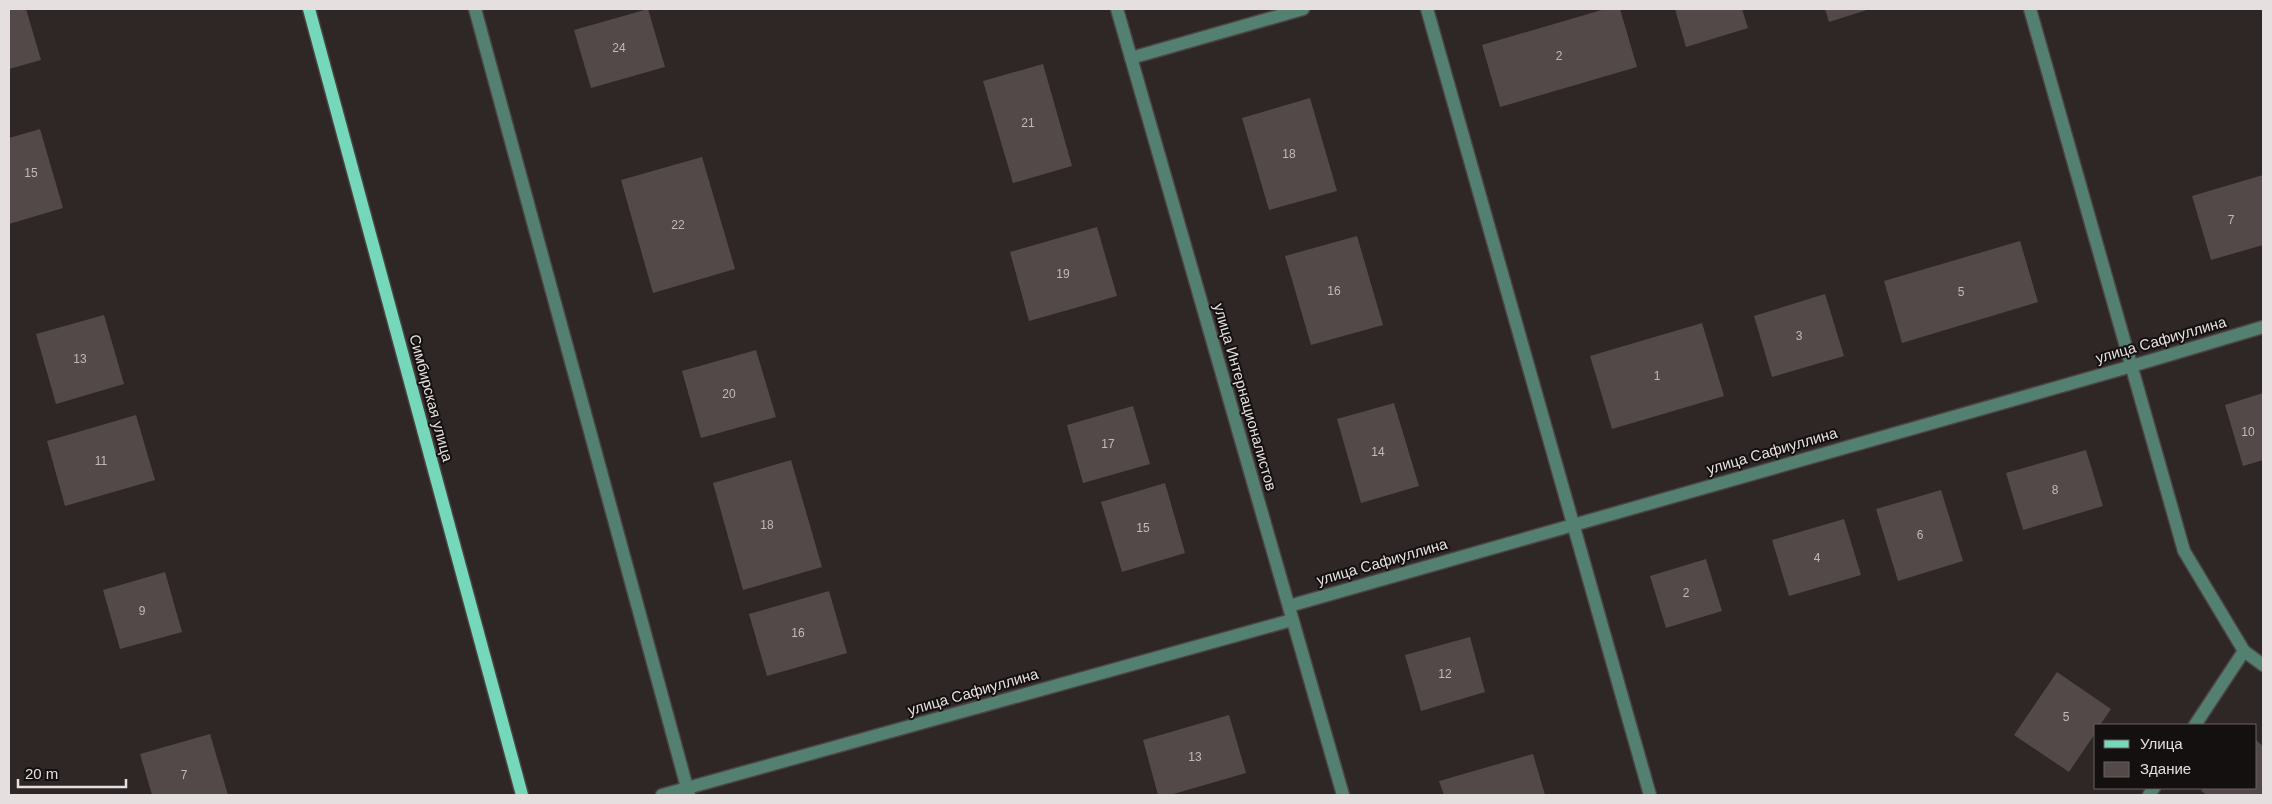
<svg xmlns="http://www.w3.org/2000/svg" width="2272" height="804" viewBox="0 0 2272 804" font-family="Arial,sans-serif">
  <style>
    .building { fill: #534949 }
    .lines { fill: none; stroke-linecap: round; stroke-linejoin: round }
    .minor-casing { stroke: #4c4444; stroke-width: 15 }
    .major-casing { stroke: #4c4444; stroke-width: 15 }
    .minor { stroke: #538071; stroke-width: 12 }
    .major { stroke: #75d8ba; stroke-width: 12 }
    .labels { text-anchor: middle; stroke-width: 4; stroke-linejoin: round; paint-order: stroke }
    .number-label { font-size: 12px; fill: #c1baba }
    .street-label { font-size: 15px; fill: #e6dfe0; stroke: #141010 }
  </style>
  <rect width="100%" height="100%" fill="#2f2626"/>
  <g class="building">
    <path d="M9,9h17l15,51 -32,9z"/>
    <path d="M648,9l17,58 -74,21 -17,-58z"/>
    <path d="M1605,9h15l17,58 -137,40 -18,-62z"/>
    <path d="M1675,9h67l6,19 -62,19z"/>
    <path d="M1825,9h45l-41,13z"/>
    <path d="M1043,64l29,102 -59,17 -30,-102z"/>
    <path d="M1310,98l27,93 -68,19 -27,-92z"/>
    <path d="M40,129l23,79 -54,16v-86z"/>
    <path d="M702,157l33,112 -82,24 -32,-113z"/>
    <path d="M2263,175v70l-52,15 -19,-64z"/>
    <path d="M1097,227l20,69 -88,25 -19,-69z"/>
    <path d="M1357,236l26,89 -72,20 -26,-89z"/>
    <path d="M2020,241l18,61 -136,41 -18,-62z"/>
    <path d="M1825,294l19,62 -72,21 -18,-61z"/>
    <path d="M104,315l20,69 -68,20 -20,-70z"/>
    <path d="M1702,323l22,73 -112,33 -22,-73z"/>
    <path d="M756,350l20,67 -75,21 -19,-67z"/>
    <path d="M2263,393v67l-20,6 -18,-61z"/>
    <path d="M1394,403l25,83 -58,17 -24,-84z"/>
    <path d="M1133,406l17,58 -67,19 -16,-58z"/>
    <path d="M136,415l19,65 -90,26 -18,-65z"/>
    <path d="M2086,450l17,56 -80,24 -17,-57z"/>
    <path d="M791,460l31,107 -79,23 -30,-107z"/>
    <path d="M1165,483l20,70 -63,19 -21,-70z"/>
    <path d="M1941,490l22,71 -65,20 -22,-72z"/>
    <path d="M1844,519l17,56 -72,21 -17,-56z"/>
    <path d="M1706,559l16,52 -56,17 -16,-52z"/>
    <path d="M165,572l17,60 -62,17 -17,-59z"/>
    <path d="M829,591l18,62 -80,23 -18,-62z"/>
    <path d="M1470,637l15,55 -64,19 -16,-56z"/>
    <path d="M2057,672l54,37 -11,16h-4v7l-27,40 -55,-37z"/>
    <path d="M1229,715l17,58 -76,22h-12l-15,-55z"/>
    <path d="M210,734l18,61h-76l-12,-41z"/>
    <path d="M2256,740l7,6v49h-56l-6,-4 2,-3h53z"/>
    <path d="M1533,754l12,41h-101l-5,-14z"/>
  </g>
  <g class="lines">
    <defs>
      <g id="minor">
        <path d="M475,9l214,786"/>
        <path d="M1117,9l226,786"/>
        <path d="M1427,9l223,786"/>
        <path d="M2030,9l154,542 60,100 19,14"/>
        <path d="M1131,58l172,-49"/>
        <path d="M1289,606l843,-240 131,-39"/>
        <path d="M2195,725l49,-74"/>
        <path d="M662,795l630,-175"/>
        <path d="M2149,795l5,-7"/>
      </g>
      <path id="major" d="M309,9l213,786"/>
    </defs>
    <use href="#minor" class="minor-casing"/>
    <use href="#major" class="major-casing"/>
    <use href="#minor" class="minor"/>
    <use href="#major" class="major"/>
  </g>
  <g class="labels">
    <g class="number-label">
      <text x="619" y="52">24</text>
      <text x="1559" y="60">2</text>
      <text x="1028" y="127">21</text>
      <text x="1289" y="158">18</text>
      <text x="31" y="177">15</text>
      <text x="2231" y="224">7</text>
      <text x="678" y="229">22</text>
      <text x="1063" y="278">19</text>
      <text x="1334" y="295">16</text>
      <text x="1961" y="296">5</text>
      <text x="1799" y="340">3</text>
      <text x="80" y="363">13</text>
      <text x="1657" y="380">1</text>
      <text x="729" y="398">20</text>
      <text x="2248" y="436">10</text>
      <text x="1108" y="448">17</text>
      <text x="1378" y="456">14</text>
      <text x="101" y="465">11</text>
      <text x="2055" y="494">8</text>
      <text x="767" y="529">18</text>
      <text x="1143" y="532">15</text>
      <text x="1920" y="539">6</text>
      <text x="1817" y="562">4</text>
      <text x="1686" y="597">2</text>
      <text x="142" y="615">9</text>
      <text x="798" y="637">16</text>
      <text x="1445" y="678">12</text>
      <text x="2066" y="721">5</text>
      <text x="1195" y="761">13</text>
      <text x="184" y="779">7</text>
    </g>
    <g class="street-label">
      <text transform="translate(2161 340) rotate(-16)" y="5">улица Сафиуллина</text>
      <text transform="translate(1245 397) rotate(74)" y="5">улица Интернационалистов</text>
      <text transform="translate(431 398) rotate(75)" y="5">Симбирская улица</text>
      <text transform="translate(1772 451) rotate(-16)" y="5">улица Сафиуллина</text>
      <text transform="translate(1382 562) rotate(-16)" y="5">улица Сафиуллина</text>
      <text transform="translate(973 692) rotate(-16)" y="5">улица Сафиуллина</text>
    </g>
  </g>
  <rect width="2272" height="804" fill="none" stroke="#e6dfe0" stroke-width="20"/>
  <rect x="2094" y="724" width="162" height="65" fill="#141010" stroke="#686363"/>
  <rect x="2104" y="740" width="25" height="8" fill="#75d8ba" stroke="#686363"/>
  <text x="2140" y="749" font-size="15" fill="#e6dfe0">Улица</text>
  <rect x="2104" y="762" width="25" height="15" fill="#534949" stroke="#686363"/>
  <text x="2140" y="774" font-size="15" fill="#e6dfe0">Здание</text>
  <path d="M18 779v8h108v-8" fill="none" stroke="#e6dfe0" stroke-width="2.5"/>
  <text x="25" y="779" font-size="15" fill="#e6dfe0" stroke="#141010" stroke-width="4" paint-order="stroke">20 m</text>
</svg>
